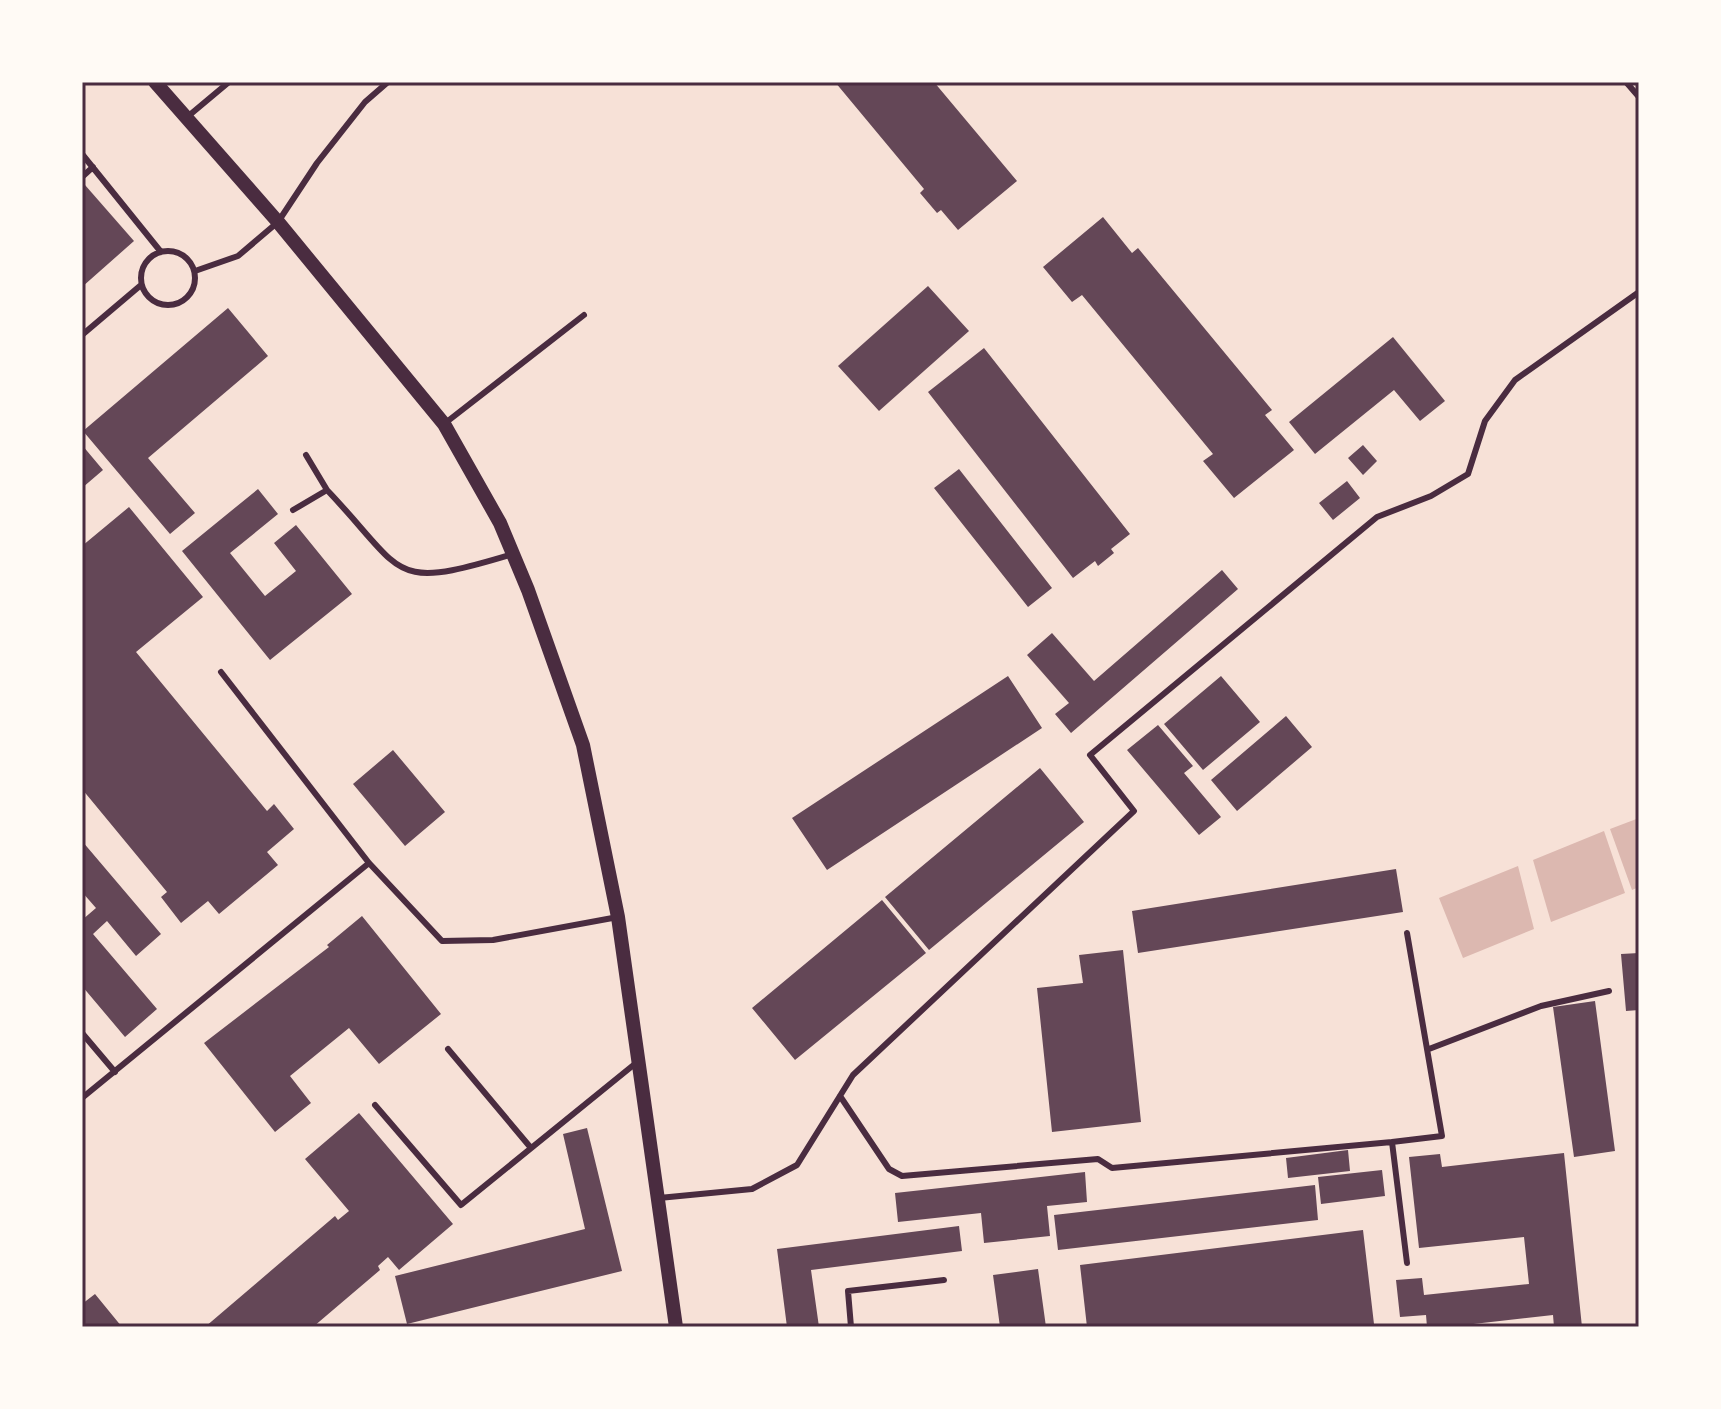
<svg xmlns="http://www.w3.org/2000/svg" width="1721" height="1409" font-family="'DM Sans',sans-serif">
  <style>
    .water { fill: #dcb8b0 }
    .building { fill: #644757 }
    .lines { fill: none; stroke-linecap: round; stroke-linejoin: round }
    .service { stroke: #4a2c40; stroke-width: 6 }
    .tertiary { stroke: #4a2c40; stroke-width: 14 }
    .neatline { fill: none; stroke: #4a2c40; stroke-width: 3 }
  </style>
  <rect width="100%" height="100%" fill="#f7e1d7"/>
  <path class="water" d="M1639 818V887L1632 890 1610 829Z
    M1604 831 1625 893 1551 922 1533 860Z
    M1518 866 1534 929 1463 958 1439 898Z"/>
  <path class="building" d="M835 82H934L1017 181 958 230 941 210 937 213 920 193 924 189Z
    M85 185 134 241 82 287V187Z
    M1103 217 1132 253 1138 248 1272 410 1265 415 1294 450 1234 498 1203 461 1213 454 1082 295 1072 302 1043 267Z
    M928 286 969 331 879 411 838 366Z
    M228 308 268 356 148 458 195 513 170 534 83 431Z
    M1393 337 1445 401 1420 421 1394 390 1315 454 1289 422Z
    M984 348 1130 534 1111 549 1114 553 1098 566 1095 561 1073 578 928 392Z
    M82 445 103 470 82 488Z
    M1363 445 1377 461 1363 475 1348 458Z
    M959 469 1052 588 1028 607 934 488Z
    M1347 481 1360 498 1333 520 1319 503Z
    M258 489 278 514 230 553 265 596 296 571 274 543 296 525 352 594 270 660 182 551Z
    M129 507 203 597 136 652 267 811 274 804 294 829 267 852 278 865 219 914 208 901 181 923 161 897 167 892 82 789V546Z
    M1222 570 1238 589 1071 733 1055 714 1069 703 1027 655 1052 633 1094 681Z
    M1008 676 1042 728 827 870 792 818Z
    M1221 676 1260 722 1203 770 1164 724Z
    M1286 716 1312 747 1237 811 1211 780Z
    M1158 725 1193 766 1184 773 1221 817 1199 835 1127 750Z
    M393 750 445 812 405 846 353 784Z
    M1040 768 1084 822 929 950 885 897Z
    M82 841 161 934 136 956 107 921 93 934 157 1009 125 1037 82 986V920L96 908 82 892Z
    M1396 869 1403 912 1138 953 1132 911Z
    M882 900 926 953 795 1060 752 1008Z
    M362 916 441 1014 379 1064 349 1028 290 1076 311 1103 275 1132 204 1043 329 947 327 945Z
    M1123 950 1141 1122 1052 1132 1037 988 1083 983 1079 955Z
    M1639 953V1010L1626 1011 1621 954Z
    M1595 1001 1615 1151 1574 1157 1553 1007Z
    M359 1113 453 1224 399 1270 388 1257 378 1266 380 1270 313 1327H205L335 1216 338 1220 349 1211 305 1159Z
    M587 1128 622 1271 407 1324 395 1276 585 1229 563 1134Z
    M1348 1150 1350 1171 1288 1178 1286 1158Z
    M1564 1153 1582 1327H1554L1553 1315 1447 1327H1427L1426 1315 1400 1317 1396 1280 1422 1278 1424 1295 1529 1284 1524 1237 1419 1248 1409 1157 1440 1154 1442 1167Z
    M1382 1170 1385 1196 1321 1204 1318 1177Z
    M1085 1172 1087 1202 1047 1206 1050 1236 984 1243 981 1213 898 1222 895 1193Z
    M1315 1185 1318 1220 1058 1250 1054 1215Z
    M959 1226 962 1251 811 1270 819 1327H787L777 1249Z
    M1363 1230 1374 1324 1087 1327 1080 1265Z
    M1038 1269 1046 1327H1000L993 1275Z
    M95 1294 122 1327H82V1304Z"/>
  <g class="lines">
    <path class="service" d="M1626 82 1639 97
      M186 118 229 82
      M82 154 161 252
      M82 177 93 167
      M141 278a27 27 0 1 1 54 0a27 27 0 1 1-54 0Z
      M195 271 238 256 278 222 317 163 365 102 388 82
      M82 335 141 285
      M444 424 584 315
      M306 455 327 490
      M293 510 327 490C407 574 388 592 513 554
      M221 672 369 863 442 941 493 940 618 917
      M82 1033 115 1072
      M448 1049 531 1148
      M1429 1049 1541 1006 1609 991
      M840 1096 889 1169 902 1176 1098 1159 1112 1168 1392 1142 1407 1263
      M82 1098 369 863
      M375 1105 461 1205 636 1063
      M1392 1142 1442 1136 1407 933
      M659 1198 752 1189 797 1165 853 1075 1134 811 1090 755 1377 517 1431 496 1468 474 1485 421 1515 380 1639 292
      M851 1327 848 1291 944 1280"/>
    <path class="tertiary" d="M155 82 278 222 444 424 500 523 528 590 583 745 618 917 676 1327"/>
  </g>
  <rect width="1721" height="1409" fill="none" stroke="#fffaf5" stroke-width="168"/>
  <rect x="84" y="84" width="1553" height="1241" class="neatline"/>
</svg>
